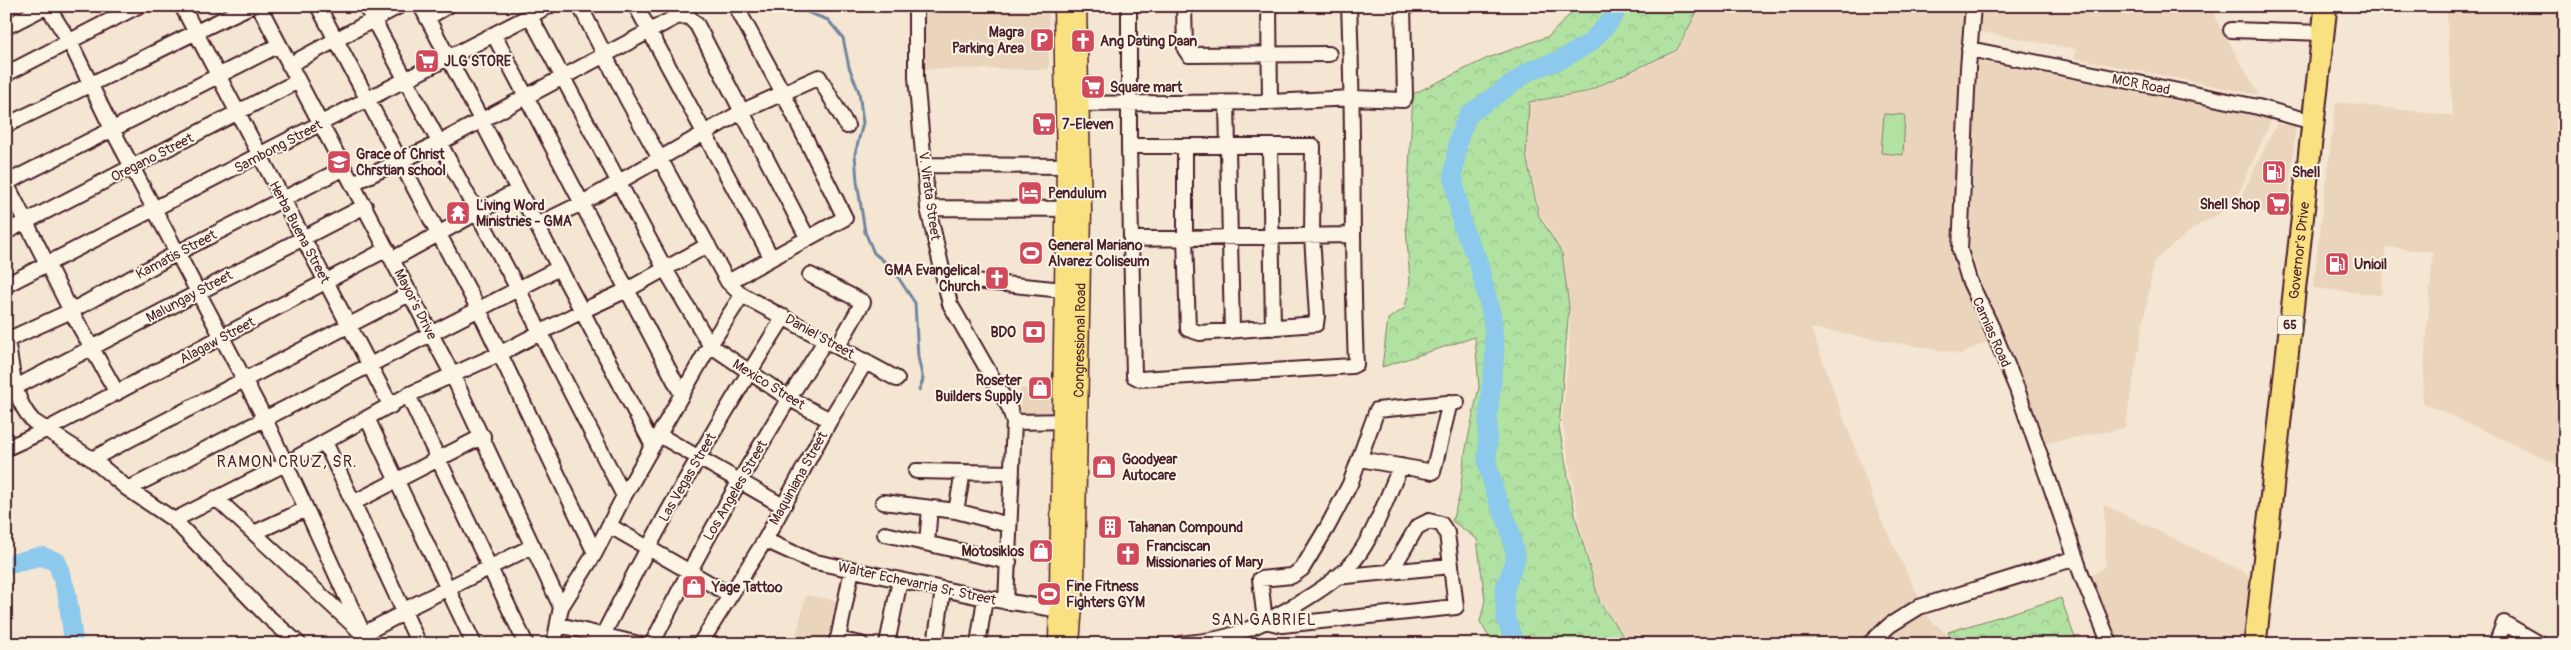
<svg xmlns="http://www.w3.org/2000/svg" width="2571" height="650" font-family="Pangolin,sans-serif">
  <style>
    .built { fill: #ebd4bc }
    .forest { fill: url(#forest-crowns); stroke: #7e8066 }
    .pitch { fill: #b1e2a2; stroke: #7e8066 }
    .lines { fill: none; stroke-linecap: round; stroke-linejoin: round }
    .stream { stroke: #72859f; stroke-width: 3 }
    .river { stroke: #8cc9ec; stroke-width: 19 }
    .minor-casing { stroke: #4a1f2b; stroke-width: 18 }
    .major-casing { stroke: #4a1f2b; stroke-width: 21 }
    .highway-casing { stroke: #4a1f2b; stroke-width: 25 }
    .minor { stroke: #fcf5e5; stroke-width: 14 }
    .major { stroke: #f9e181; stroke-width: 18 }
    .highway { stroke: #f9e181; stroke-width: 21 }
    .labels { text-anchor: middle; stroke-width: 4; stroke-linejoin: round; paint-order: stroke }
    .shield { fill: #fcf5e5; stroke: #7f5f63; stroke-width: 1 }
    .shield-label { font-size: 12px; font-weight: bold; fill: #4a1f2b }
    .poi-label { font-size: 14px; font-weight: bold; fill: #4a1f2b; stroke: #fcf5e5; text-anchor: start }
    .street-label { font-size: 14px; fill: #4a1f2b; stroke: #fcf5e5 }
    .quarter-label { font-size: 16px; letter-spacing: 1px; fill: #4a1f2b; stroke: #fcf5e5 }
  </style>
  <defs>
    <pattern id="forest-crowns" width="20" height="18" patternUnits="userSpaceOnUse" patternTransform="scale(1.25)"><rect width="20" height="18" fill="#b1e2a2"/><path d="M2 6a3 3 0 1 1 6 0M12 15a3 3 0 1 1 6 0" fill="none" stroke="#9ac18c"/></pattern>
  </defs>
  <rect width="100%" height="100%" fill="#f4e6d2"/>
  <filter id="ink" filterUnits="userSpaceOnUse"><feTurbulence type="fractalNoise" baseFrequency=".02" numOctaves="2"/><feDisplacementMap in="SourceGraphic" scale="10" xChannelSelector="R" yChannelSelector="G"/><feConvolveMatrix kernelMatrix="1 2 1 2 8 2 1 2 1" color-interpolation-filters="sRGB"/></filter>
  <g filter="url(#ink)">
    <path class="built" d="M919 6H1049V69H918Z
      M1701 6H1970L1951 243 1969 293 1991 340 1961 354 1811 328 1881 520 1930 620 1947 634 1951 644H1631L1601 602 1580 526 1562 421 1569 351 1570 307 1563 252 1540 214 1527 154 1529 103 1587 93 1678 51Z
      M1979 6H2214L2217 21 2259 95 2075 58 2076 49 1976 31Z
      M2446 6H2565V468L2422 402 2433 252 2386 247 2381 295 2313 288 2336 102 2453 116Z
      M1977 61 2272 118 2233 206 2195 227 2154 261 2125 428 2041 444 1970 251Z
      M2277 124 2296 126 2287 215 2235 208Z
      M1020 389H1053V414H1020Z
      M2104 505 2254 577 2245 644H2113L2088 578 2106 566Z
      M806 595 840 601 831 644H794Z"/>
    <path class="forest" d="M1578 6H1700L1677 50 1586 92 1529 102 1526 155 1539 216 1562 253 1569 307 1559 427 1576 519 1600 603 1629 644H1493L1480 622 1485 600 1477 539 1452 521 1460 494 1464 458 1479 387 1475 337 1382 367 1388 319 1405 308 1410 282 1406 226 1413 94 1488 58 1549 36Z
      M2061 598 2077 644H1952L1948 632Z"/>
    <path class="pitch" d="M1884 114 1905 115 1903 155 1881 153Z"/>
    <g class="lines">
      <path class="stream" d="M783 6 796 8 828 20 843 38 849 67 859 92 863 123 855 154 857 181 865 232 874 253 892 268 915 303 918 357 923 380 919 390"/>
      <path class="river" d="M6 565 41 556 57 562 67 594 74 644
        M1515 644 1506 619 1504 591 1516 558 1509 526 1497 499 1487 463 1488 418 1495 351 1492 317 1478 261 1462 225 1453 175 1459 137 1468 115 1531 70 1560 60 1590 43 1610 21 1619 6"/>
      <defs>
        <path id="minor" d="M47 6 70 42 113 131 265 419 368 644
          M182 6 391 406
          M259 6 452 374 561 607
          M318 6 479 310 595 553
          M366 6 518 289 624 496
          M421 6 582 311 627 290 708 245
          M580 6 627 99 728 282 742 295 897 379
          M636 6 771 257
          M916 6V77L928 208 944 278 950 304 1009 407 1014 422 1006 602
          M1129 6V146L1134 376 1140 379 1352 366 1356 364C1351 244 1354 125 1349 6
          M1184 6 1185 49 1189 55 1329 54
          M1269 6 1270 102
          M1973 6 1968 68 1960 250 1969 280 1991 326 2017 389 2082 576 2110 644
          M530 16 665 269 710 345 788 398 830 420
          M427 18 448 6
          M6 27 47 6
          M2231 30 2323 33
          M494 35 682 395
          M1969 49 2258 107 2313 122
          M289 65 399 6
          M6 74 138 6
          M1227 103 1232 331
          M1069 104 1270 102 1353 98 1403 100 1405 97 1403 6
          M6 125C89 87 168 44 251 6
          M1129 146H1313L1312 236 1317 316 1316 324 1200 333 1188 329 1185 238V147
          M1270 147 1273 328
          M924 165 1066 166
          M6 183 279 45
          M6 183 71 311 117 393
          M353 183 439 143 676 17 688 16 697 25 807 237
          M928 208 1076 209
          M537 225 582 203 743 111 819 77 847 126
          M6 232 298 81
          M1132 239 1352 235
          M393 259 518 190
          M810 275 863 302 838 346
          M944 278 1063 290
          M728 282 845 218 783 93 738 10
          M6 285 549 6
          M6 336C13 367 11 397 33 421L92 459 128 489 174 520 266 615 299 644
          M7 340 71 311 177 253 344 168
          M14 388 365 206
          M408 395 526 644
          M367 418 474 644
          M1014 422 1071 421
          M659 435 783 506
          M325 442 419 644
          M9 447 46 430 387 249
          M92 459 411 293
          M1360 459 1433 472 1450 402
          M916 471 1012 473
          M128 489 559 268
          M216 498 363 634 405 612
          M883 502 956 511 1009 525
          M353 503 483 436
          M956 511 963 472
          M174 520 285 464 408 395 501 353 582 311 653 446
          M610 526 730 595
          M254 533 306 509
          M885 534 1009 562
          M765 540 811 561 985 598 1067 611
          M927 543 930 508
          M1391 571 1417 527 1429 521 1441 524 1447 533 1456 607 1282 625 1265 621 1260 579 1292 576 1302 569 1328 526 1350 484 1377 410 1457 402
          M1336 577 1451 566
          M404 610 533 546
          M559 625 639 644
          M837 639 861 644
          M554 644 561 607 595 553 624 496 710 345 742 295
          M602 644 603 635C658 525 718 420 784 317
          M652 644C704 540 762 439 825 341
          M700 644 765 540 830 420 866 361
          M837 644 852 569
          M887 644 900 580
          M935 644 943 590
          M978 644 985 598
          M1180 644C1196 642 1213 641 1229 636 1263 626 1330 589 1353 562 1375 535 1386 498 1401 466
          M1869 644 1890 625 1919 607 2076 558
          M2496 644 2504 623 2540 644"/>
        <g id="major">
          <path d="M1058 644 1066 166 1063 6"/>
          <path id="s1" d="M1070 644 1075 580 1082 209 1077 6"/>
        </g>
        <g id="highway">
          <path id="s2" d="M2255 644 2326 6"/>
        </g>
      </defs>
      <use href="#minor" class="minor-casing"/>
      <use href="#major" class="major-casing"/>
      <use href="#highway" class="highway-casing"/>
      <use href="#minor" class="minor"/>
      <use href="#major" class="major"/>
      <use href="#highway" class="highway"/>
    </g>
  </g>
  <defs>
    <symbol id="parking-square" viewBox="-11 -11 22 22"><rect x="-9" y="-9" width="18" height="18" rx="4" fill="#d1495b" stroke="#fcf5e5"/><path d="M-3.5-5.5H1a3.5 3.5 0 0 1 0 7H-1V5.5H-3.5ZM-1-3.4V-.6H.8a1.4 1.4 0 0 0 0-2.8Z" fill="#fff"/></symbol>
    <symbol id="church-square" viewBox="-11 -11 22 22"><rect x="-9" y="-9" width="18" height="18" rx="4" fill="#d1495b" stroke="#fcf5e5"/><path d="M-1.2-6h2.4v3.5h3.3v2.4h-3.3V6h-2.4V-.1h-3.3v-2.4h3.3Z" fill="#fff"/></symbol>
    <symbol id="supermarket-square" viewBox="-11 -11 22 22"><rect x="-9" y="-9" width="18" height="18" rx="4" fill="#d1495b" stroke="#fcf5e5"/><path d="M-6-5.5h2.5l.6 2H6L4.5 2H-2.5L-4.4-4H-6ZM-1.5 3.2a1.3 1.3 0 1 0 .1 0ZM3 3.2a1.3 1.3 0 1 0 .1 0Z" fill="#fff"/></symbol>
    <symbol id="school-square" viewBox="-11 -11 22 22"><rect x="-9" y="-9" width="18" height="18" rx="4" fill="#d1495b" stroke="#fcf5e5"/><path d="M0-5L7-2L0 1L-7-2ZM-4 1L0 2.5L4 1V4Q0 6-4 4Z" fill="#fff"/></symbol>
    <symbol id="fuel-square" viewBox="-11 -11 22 22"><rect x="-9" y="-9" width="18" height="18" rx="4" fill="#d1495b" stroke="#fcf5e5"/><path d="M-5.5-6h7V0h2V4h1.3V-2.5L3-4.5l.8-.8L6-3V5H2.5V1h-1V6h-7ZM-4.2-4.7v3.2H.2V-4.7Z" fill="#fff"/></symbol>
    <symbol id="hotel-square" viewBox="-11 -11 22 22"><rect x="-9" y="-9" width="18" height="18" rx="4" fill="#d1495b" stroke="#fcf5e5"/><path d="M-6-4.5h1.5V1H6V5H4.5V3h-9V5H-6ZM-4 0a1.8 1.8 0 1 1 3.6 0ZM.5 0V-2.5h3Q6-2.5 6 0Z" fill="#fff"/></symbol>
    <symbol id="temple-square" viewBox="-11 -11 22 22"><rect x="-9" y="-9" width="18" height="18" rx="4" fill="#d1495b" stroke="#fcf5e5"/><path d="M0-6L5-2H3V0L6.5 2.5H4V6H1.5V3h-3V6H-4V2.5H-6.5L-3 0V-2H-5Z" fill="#fff"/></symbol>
    <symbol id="stadium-square" viewBox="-11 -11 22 22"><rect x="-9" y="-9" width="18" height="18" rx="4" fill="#d1495b" stroke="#fcf5e5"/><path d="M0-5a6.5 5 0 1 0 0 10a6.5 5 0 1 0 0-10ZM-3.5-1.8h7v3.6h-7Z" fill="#fff"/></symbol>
    <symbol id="bank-square" viewBox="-11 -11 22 22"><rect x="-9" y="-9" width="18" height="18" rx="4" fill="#d1495b" stroke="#fcf5e5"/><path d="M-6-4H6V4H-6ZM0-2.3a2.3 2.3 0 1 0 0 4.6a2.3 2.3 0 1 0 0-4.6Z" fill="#fff"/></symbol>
    <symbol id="shop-square" viewBox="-11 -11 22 22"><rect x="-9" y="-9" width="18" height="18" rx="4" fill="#d1495b" stroke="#fcf5e5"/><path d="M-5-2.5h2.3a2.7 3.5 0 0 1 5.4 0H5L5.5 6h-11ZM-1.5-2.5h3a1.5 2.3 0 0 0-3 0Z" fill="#fff"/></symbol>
    <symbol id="building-square" viewBox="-11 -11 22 22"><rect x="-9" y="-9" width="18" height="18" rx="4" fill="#d1495b" stroke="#fcf5e5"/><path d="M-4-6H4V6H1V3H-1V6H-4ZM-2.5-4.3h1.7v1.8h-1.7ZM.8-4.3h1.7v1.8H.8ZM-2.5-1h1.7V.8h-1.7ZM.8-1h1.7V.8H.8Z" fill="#fff"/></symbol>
  </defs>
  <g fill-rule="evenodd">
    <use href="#parking-square" x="1028" y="26" width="28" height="28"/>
    <use href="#church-square" x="1069" y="27" width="28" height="28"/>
    <use href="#supermarket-square" x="413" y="47" width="28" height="28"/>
    <use href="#supermarket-square" x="1079" y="73" width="28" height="28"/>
    <use href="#supermarket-square" x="1030" y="110" width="28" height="28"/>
    <use href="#school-square" x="325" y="148" width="28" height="28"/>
    <use href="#fuel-square" x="2260" y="158" width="28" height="28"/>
    <use href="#hotel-square" x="1016" y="179" width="28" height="28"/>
    <use href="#supermarket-square" x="2264" y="190" width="28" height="28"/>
    <use href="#temple-square" x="444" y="199" width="28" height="28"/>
    <use href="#stadium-square" x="1017" y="239" width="28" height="28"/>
    <use href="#fuel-square" x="2323" y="250" width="28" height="28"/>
    <use href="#church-square" x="983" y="264" width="28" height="28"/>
    <use href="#bank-square" x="1020" y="318" width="28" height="28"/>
    <use href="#shop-square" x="1026" y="374" width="28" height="28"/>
    <use href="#shop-square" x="1090" y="453" width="28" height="28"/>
    <use href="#building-square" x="1096" y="513" width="28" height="28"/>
    <use href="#shop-square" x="1027" y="537" width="28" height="28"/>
    <use href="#church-square" x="1114" y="540" width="28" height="28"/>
    <use href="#shop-square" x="680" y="573" width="28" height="28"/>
    <use href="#stadium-square" x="1035" y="580" width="28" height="28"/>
  </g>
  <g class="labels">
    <rect class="shield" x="2277.5" y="315.5" width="25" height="19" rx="4"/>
    <g class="shield-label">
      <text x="2290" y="329">65</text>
    </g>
    <g class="poi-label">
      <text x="1024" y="37" text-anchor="end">Magra<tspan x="1024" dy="16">Parking Area</tspan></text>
      <text x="1100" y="46">Ang Dating Daan</text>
      <text x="444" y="66">JLG STORE</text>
      <text x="1110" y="92">Square mart</text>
      <text x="1062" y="129">7-Eleven</text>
      <text x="356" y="159">Grace of Christ<tspan x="356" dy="16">Chrstian school</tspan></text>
      <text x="2292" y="177">Shell</text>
      <text x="1048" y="198">Pendulum</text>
      <text x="2260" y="209" text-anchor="end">Shell Shop</text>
      <text x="476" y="210">Living Word<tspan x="476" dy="16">Ministries - GMA</tspan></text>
      <text x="1048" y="250">General Mariano<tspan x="1048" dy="16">Alvarez Coliseum</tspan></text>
      <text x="2354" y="269">Unioil</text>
      <text x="980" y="275" text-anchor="end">GMA Evangelical<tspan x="980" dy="16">Church</tspan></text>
      <text x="1016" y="337" text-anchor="end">BDO</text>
      <text x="1022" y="385" text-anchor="end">Roseter<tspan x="1022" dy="16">Builders Supply</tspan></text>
      <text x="1122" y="464">Goodyear<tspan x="1122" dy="16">Autocare</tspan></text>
      <text x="1128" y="532">Tahanan Compound</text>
      <text x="1146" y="551">Franciscan<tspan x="1146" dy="16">Missionaries of Mary</tspan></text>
      <text x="1024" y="556" text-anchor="end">Motosiklos</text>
      <text x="1066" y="591">Fine Fitness<tspan x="1066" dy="16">Fighters GYM</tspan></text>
      <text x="712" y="592">Yage Tattoo</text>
    </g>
    <g class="street-label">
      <text transform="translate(2141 84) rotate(11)" y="5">MCR Road</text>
      <text transform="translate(278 146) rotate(-28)" y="5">Sambong Street</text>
      <text transform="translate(152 157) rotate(-27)" y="5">Oregano Street</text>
      <text transform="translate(930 196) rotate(82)" y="5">V. Virata Street</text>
      <text transform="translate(300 232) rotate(62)" y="5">Herba Buena Street</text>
      <text dy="5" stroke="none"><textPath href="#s2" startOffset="396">Governor's Drive</textPath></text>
      <text transform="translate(176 254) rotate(-28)" y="5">Kamatis Street</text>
      <text transform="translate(189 296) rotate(-28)" y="5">Malungay Street</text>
      <text transform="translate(416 304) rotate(63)" y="5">Mayor's Drive</text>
      <text transform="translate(1992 332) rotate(66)" y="5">Camias Road</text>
      <text transform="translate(820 336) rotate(29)" y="5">Daniel Street</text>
      <text transform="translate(217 340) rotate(-28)" y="5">Alagaw Street</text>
      <text dy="5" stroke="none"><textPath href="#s1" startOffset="304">Congressional Road</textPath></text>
      <text transform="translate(769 384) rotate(32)" y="5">Mexico Street</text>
      <text transform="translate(687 477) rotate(-60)" y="5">Las Vegas Street</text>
      <text transform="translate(798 478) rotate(-61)" y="5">Maquiniana Street</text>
      <text transform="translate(735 490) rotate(-60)" y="5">Los Angeles Street</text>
      <text transform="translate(917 583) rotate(12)" y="5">Walter Echevarria Sr. Street</text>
    </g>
    <g class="quarter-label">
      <text x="287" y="467">RAMON CRUZ, SR.</text>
      <text x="1264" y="625">SAN GABRIEL</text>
    </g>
  </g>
  <rect width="2571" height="650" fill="none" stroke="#fcf5e5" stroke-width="25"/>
  <rect x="12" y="12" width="2546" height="625" fill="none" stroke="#4a1f2b" stroke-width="2" filter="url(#ink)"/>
</svg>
